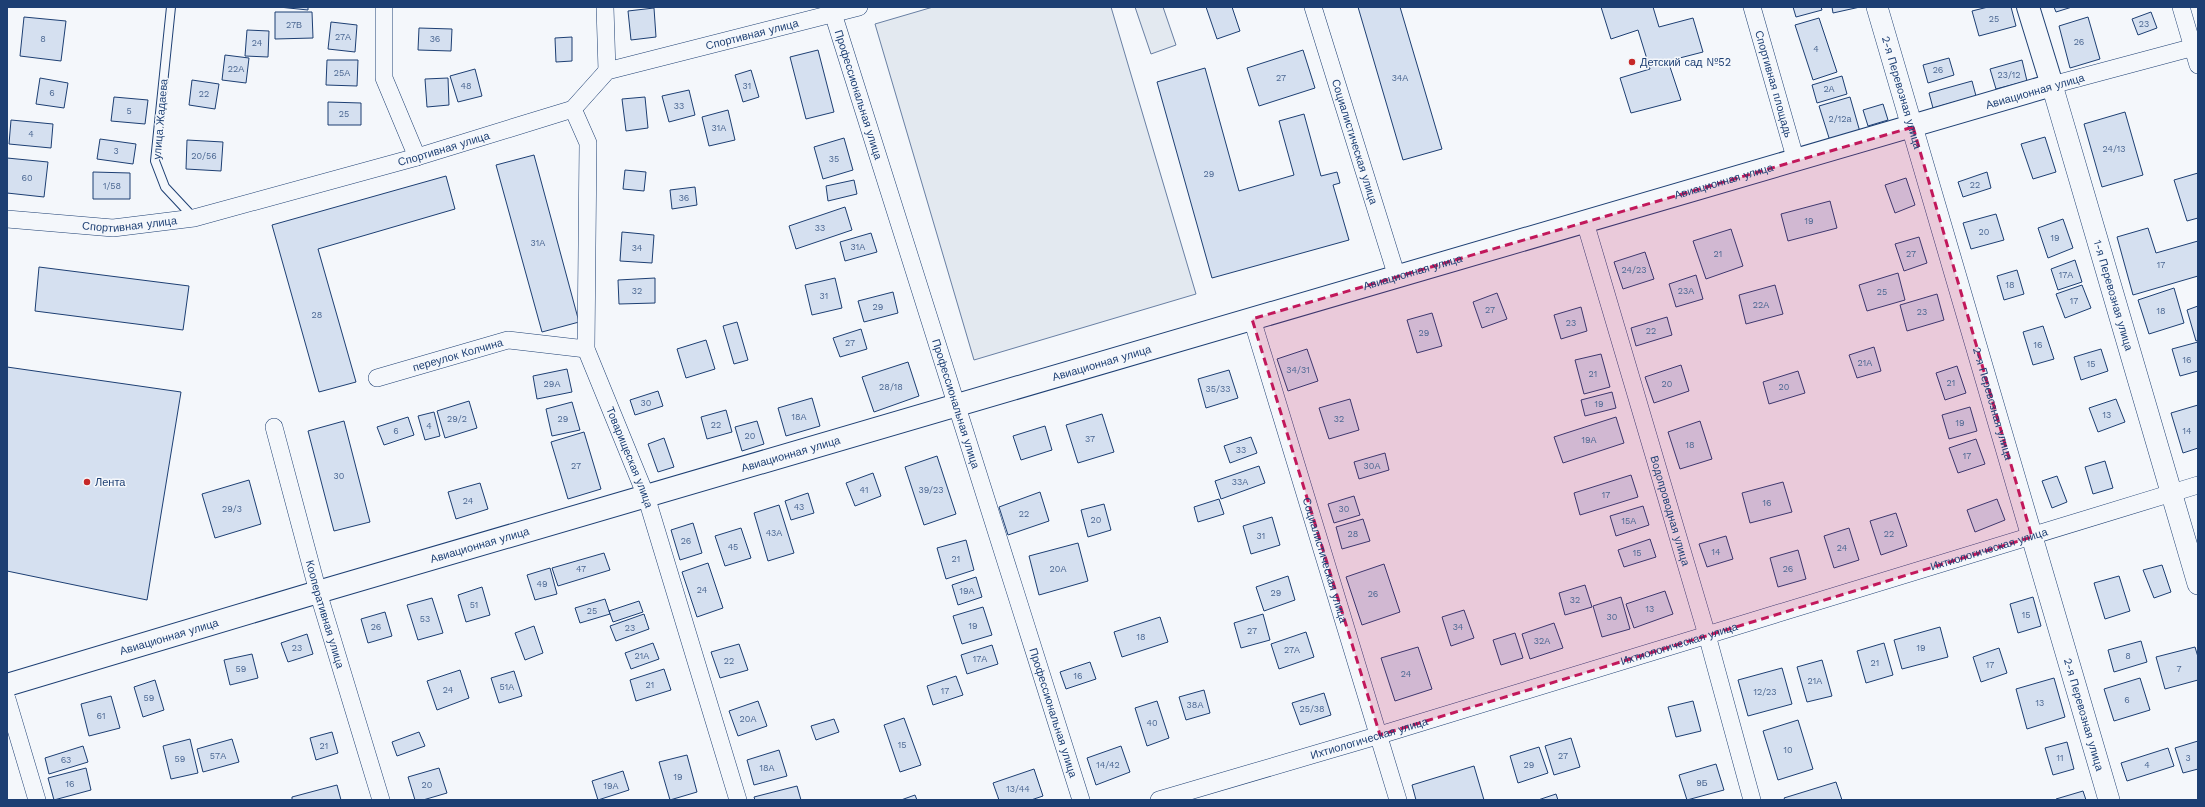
<svg xmlns="http://www.w3.org/2000/svg" width="2205" height="807" font-family="'Work Sans',sans-serif">
  <style>
    .green { fill: #e3e9f0; stroke: #687fa3 }
    .building { fill: #d5e0f0; stroke: #1d3f73 }
    .lines { fill: none; stroke-linecap: round; stroke-linejoin: round }
    .service-casing { stroke: #1d3f73; stroke-width: 10 }
    .minor-casing { stroke: #1d3f73; stroke-width: 18 }
    .tertiary-casing { stroke: #1d3f73; stroke-width: 22 }
    .secondary-casing { stroke: #1d3f73; stroke-width: 24 }
    .service { stroke: #f4f7fb; stroke-width: 8 }
    .minor { stroke: #f4f7fb; stroke-width: 17 }
    .tertiary { stroke: #f4f7fb; stroke-width: 21 }
    .secondary { stroke: #f4f7fb; stroke-width: 22 }
    .marked { fill: #c2185b; fill-opacity: 0.2; stroke: #c2185b; stroke-width: 3; stroke-dasharray: 8 5; stroke-linejoin: round }
    .poi-dot { fill: #c62828; stroke: #f4f7fb; stroke-width: 1.5 }
    .labels { text-anchor: middle; stroke-width: 3; stroke-linejoin: round; paint-order: stroke }
    .number-label { font-size: 9px; fill: #4b6792 }
    .street-label { font-size: 11px; fill: #1d3f73; stroke: #f4f7fb }
    .poi-label { font-size: 11px; fill: #1d3f73; stroke: #f4f7fb; text-anchor: start }
  </style>
  <rect width="100%" height="100%" fill="#f4f7fb"/>
  <path class="green" d="M933 7H1111L1196 294 974 360 875 24Z
    M1135 7H1163L1176 45 1151 54Z"/>
  <path class="building" d="M279 7H308V10Z
    M1206 7H1232L1240 31 1217 39Z
    M1358 7H1400L1442 149 1403 160Z
    M1601 7H1653L1659 27 1693 18 1703 52 1668 61 1681 100 1631 113 1620 78 1650 69 1638 30 1611 39Z
    M1793 7H1821L1822 10 1796 17Z
    M1832 7H1860L1833 13Z
    M1988 7H2011L2016 26 1979 36 1972 11Z
    M2054 7H2072L2056 12Z
    M654 8 656 37 631 40 628 11Z
    M275 12H312L313 38 275 39Z
    M2151 12 2157 28 2138 35 2132 19Z
    M24 17 66 21 61 61 20 56Z
    M2088 17 2100 59 2070 68 2059 26Z
    M1819 18 1837 72 1813 80 1795 25Z
    M331 22 357 25 355 52 328 49Z
    M419 28 452 29 451 51 418 50Z
    M247 30 269 31 268 57 245 56Z
    M572 37V61L556 62 555 38Z
    M818 50 834 112 806 119 790 57Z
    M1303 50 1315 88 1259 106 1247 68Z
    M225 55 249 58 246 83 222 80Z
    M1949 58 1954 75 1928 83 1923 65Z
    M327 60H358L357 86 326 85Z
    M2022 60 2027 81 1996 89 1990 69Z
    M1205 68 1239 191 1294 175 1279 121 1304 114 1321 176 1337 172 1340 183 1333 185 1349 240 1212 278 1157 82Z
    M475 69 482 96 458 102 450 76Z
    M751 70 759 97 743 102 735 75Z
    M1842 76 1847 94 1817 103 1812 85Z
    M40 78 68 83 64 108 36 104Z
    M448 78 449 105 427 107 425 79Z
    M192 80 219 84 215 109 189 105Z
    M1972 81 1976 96 1933 108 1929 93Z
    M689 90 695 115 669 122 662 96Z
    M114 97 148 100 145 124 111 121Z
    M645 97 648 128 626 131 622 99Z
    M1850 97 1860 132 1830 141 1819 106Z
    M328 102 361 103V125H328Z
    M1883 104 1888 120 1868 126 1863 110Z
    M728 110 735 140 709 146 702 117Z
    M2125 112 2143 175 2102 187 2084 124Z
    M11 120 53 124 51 148 9 144Z
    M2045 137 2056 172 2033 179 2021 144Z
    M844 138 853 170 823 179 814 147Z
    M100 139 136 144 133 164 97 159Z
    M187 140 223 142 221 171 186 169Z
    M534 155 579 322 542 332 496 165Z
    M7 158 48 162 44 197 7 193Z
    M625 170 646 172 644 191 623 189Z
    M93 172 130 173V199H93Z
    M1987 172 1991 188 1963 197 1958 182Z
    M2198 173V218L2187 221 2174 180Z
    M446 176 455 209 318 249 356 382 319 392 272 225Z
    M1906 178 1915 205 1895 213 1885 185Z
    M854 180 857 194 828 201 826 186Z
    M695 187 697 205 672 209 670 190Z
    M1830 201 1837 228 1788 241 1781 214Z
    M845 207 852 230 796 249 789 226Z
    M1996 214 2004 240 1971 249 1963 223Z
    M2063 219 2073 248 2048 258 2038 228Z
    M2148 228 2156 253 2198 241V276L2133 295 2117 237Z
    M1731 229 1743 266 1706 279 1693 241Z
    M622 232 654 235 652 263 620 261Z
    M871 233 877 252 845 261 840 242Z
    M1919 237 1927 263 1904 271 1895 244Z
    M1645 252 1654 279 1623 289 1614 262Z
    M2075 260 2082 282 2058 290 2051 269Z
    M39 267 189 286 183 330 35 311Z
    M2017 270 2024 294 2004 300 1997 276Z
    M1898 273 1905 300 1867 311 1859 285Z
    M1696 275 1703 299 1676 307 1669 284Z
    M655 278V303L619 304 618 280Z
    M835 278 842 308 812 315 805 285Z
    M1775 285 1783 314 1746 324 1739 295Z
    M2082 285 2091 308 2065 318 2056 294Z
    M2174 288 2184 323 2149 334 2138 300Z
    M893 292 898 313 864 322 858 301Z
    M1497 293 1507 319 1482 328 1473 302Z
    M1937 294 1944 320 1907 331 1900 305Z
    M2198 306V340L2196 341 2187 310Z
    M1581 307 1587 331 1561 339 1554 315Z
    M1432 313 1442 346 1417 353 1407 320Z
    M1667 317 1672 335 1636 346 1631 328Z
    M737 322 748 360 734 364 723 326Z
    M2043 326 2054 359 2033 365 2023 332Z
    M861 329 867 349 840 357 833 338Z
    M706 340 715 369 686 378 677 349Z
    M2198 342V371L2180 376 2172 349Z
    M1874 347 1881 371 1857 378 1849 355Z
    M1307 349 1318 381 1288 391 1277 359Z
    M2101 349 2108 371 2081 380 2074 357Z
    M1601 354 1610 387 1584 394 1575 360Z
    M908 362 919 396 874 412 862 377Z
    M1681 365 1689 391 1654 403 1645 377Z
    M1957 366 1966 393 1945 400 1936 373Z
    M7 367 181 392 147 600 7 571Z
    M567 369 572 392 537 399 533 376Z
    M1229 370 1238 398 1206 408 1198 379Z
    M1798 371 1805 393 1769 404 1763 382Z
    M658 391 663 406 635 415 630 400Z
    M1612 392 1616 408 1585 416 1581 400Z
    M812 398 820 426 786 436 778 408Z
    M1350 399 1359 430 1329 439 1319 408Z
    M2116 399 2125 422 2098 432 2089 408Z
    M469 401 477 428 445 438 437 411Z
    M572 402 580 430 552 436 546 409Z
    M2198 405V448L2183 453 2171 413Z
    M1970 407 1977 431 1949 439 1942 415Z
    M726 410 732 432 707 439 701 417Z
    M434 412 440 436 425 440 418 416Z
    M1102 414 1114 452 1078 463 1066 425Z
    M408 417 414 435 384 445 377 427Z
    M1616 417 1624 443 1563 463 1554 437Z
    M344 421 370 522 334 531 308 431Z
    M757 421 764 444 742 451 735 427Z
    M1700 421 1712 459 1680 469 1668 432Z
    M1045 426 1052 450 1021 460 1013 436Z
    M584 432 601 489 568 499 551 442Z
    M1251 437 1257 453 1230 463 1224 446Z
    M664 438 674 467 658 472 648 444Z
    M1976 439 1985 464 1958 473 1949 448Z
    M1385 453 1389 470 1359 479 1354 462Z
    M937 456 956 514 924 525 905 467Z
    M2105 461 2113 488 2093 494 2085 467Z
    M1259 466 1265 483 1221 499 1215 481Z
    M873 473 881 496 855 506 846 483Z
    M1631 475 1638 497 1580 515 1574 493Z
    M2057 476 2067 502 2052 508 2042 481Z
    M249 480 261 524 215 538 202 494Z
    M1783 482 1792 512 1750 523 1742 493Z
    M480 483 488 509 456 519 448 492Z
    M1040 492 1049 521 1008 535 999 507Z
    M808 493 814 513 791 520 785 501Z
    M1354 496 1360 515 1334 523 1328 504Z
    M1219 499 1224 514 1198 522 1194 507Z
    M1997 499 2005 520 1975 532 1967 510Z
    M1104 504 1111 530 1088 537 1081 510Z
    M779 505 794 553 768 561 754 513Z
    M1643 506 1649 525 1616 536 1610 516Z
    M1896 513 1907 546 1881 555 1870 521Z
    M1272 517 1280 545 1251 554 1243 526Z
    M1363 519 1370 541 1342 549 1336 527Z
    M693 523 702 553 680 560 671 530Z
    M741 528 751 558 725 566 715 536Z
    M1849 528 1859 560 1834 568 1824 536Z
    M1726 536 1733 559 1707 567 1699 544Z
    M1650 539 1656 557 1624 567 1618 550Z
    M966 540 974 570 946 579 937 548Z
    M1078 543 1088 581 1039 595 1029 556Z
    M1798 550 1806 579 1778 587 1770 558Z
    M604 553 610 570 558 586 552 568Z
    M708 563 723 608 697 617 682 572Z
    M1384 564 1400 612 1362 625 1346 577Z
    M2162 565 2171 592 2154 598 2143 570Z
    M550 568 557 594 535 600 527 575Z
    M1288 576 1295 600 1264 611 1256 587Z
    M2119 576 2130 611 2105 619 2094 583Z
    M976 577 982 597 958 605 952 585Z
    M1585 585 1592 607 1565 615 1559 593Z
    M482 587 490 615 466 622 458 595Z
    M1665 591 1673 614 1634 628 1626 604Z
    M1621 597 1630 629 1602 637 1593 606Z
    M2033 597 2041 626 2018 633 2010 604Z
    M432 598 443 633 418 640 407 605Z
    M605 599 610 614 580 623 575 608Z
    M639 601 643 612 613 622 609 611Z
    M983 607 992 635 962 644 953 616Z
    M1464 610 1474 638 1451 646 1442 617Z
    M385 612 392 636 368 643 361 619Z
    M644 614 649 629 616 641 610 626Z
    M1263 614 1270 640 1241 648 1234 623Z
    M1160 617 1168 642 1122 657 1114 632Z
    M1554 623 1563 648 1530 659 1522 634Z
    M534 626 543 653 525 660 515 633Z
    M1940 627 1948 657 1902 669 1894 640Z
    M1306 632 1314 657 1279 669 1271 644Z
    M1515 633 1523 658 1501 665 1493 640Z
    M307 634 313 654 288 662 281 643Z
    M2141 641 2147 662 2114 672 2108 650Z
    M653 643 659 659 631 669 625 653Z
    M1884 643 1893 675 1866 683 1857 651Z
    M739 644 748 670 720 678 711 652Z
    M992 645 998 664 967 674 961 655Z
    M1418 647 1432 689 1395 701 1381 658Z
    M2195 647 2198 657V680L2165 689 2156 657Z
    M1999 648 2007 673 1981 682 1973 657Z
    M252 654 258 678 230 685 224 660Z
    M1822 660 1832 696 1807 702 1797 667Z
    M1090 662 1096 679 1066 689 1060 672Z
    M1782 668 1792 704 1748 716 1738 680Z
    M664 669 671 690 636 701 630 680Z
    M460 670 469 698 437 710 427 681Z
    M514 671 522 696 499 703 491 678Z
    M956 676 963 695 933 705 927 686Z
    M2054 678 2065 717 2027 729 2016 689Z
    M2140 678 2150 710 2114 721 2104 689Z
    M155 680 164 710 143 717 134 687Z
    M1204 690 1210 713 1186 720 1179 697Z
    M1324 693 1331 715 1300 725 1292 703Z
    M111 696 120 728 89 736 81 704Z
    M758 701 767 726 738 736 729 711Z
    M1157 701 1169 738 1147 746 1135 708Z
    M1693 701 1701 731 1676 737 1668 707Z
    M904 718 921 765 900 772 884 725Z
    M834 719 839 732 816 740 811 726Z
    M1798 720 1813 769 1778 780 1763 731Z
    M332 732 338 753 316 760 310 738Z
    M419 732 425 746 397 756 392 742Z
    M1571 738 1580 767 1554 775 1545 746Z
    M190 739 198 773 171 779 163 746Z
    M232 739 239 762 203 772 197 749Z
    M2198 741V769L2183 773 2175 748Z
    M2067 742 2074 769 2053 775 2045 748Z
    M83 746 88 762 49 774 45 758Z
    M1121 746 1130 772 1096 785 1087 758Z
    M1539 747 1548 773 1518 783 1510 756Z
    M2168 748 2174 766 2127 781 2121 763Z
    M779 750 787 776 754 785 747 760Z
    M687 755 697 792 670 800 659 762Z
    M1716 764 1724 790 1687 800 1679 775Z
    M1474 766 1484 800H1416L1412 785Z
    M86 768 91 790 54 800 48 778Z
    M439 768 447 793 423 800H415L408 777Z
    M1034 769 1043 796 1031 800H999L993 783Z
    M623 771 629 790 598 800 592 781Z
    M1836 782 1842 800H1785L1784 798Z
    M337 785 341 800H292V797Z
    M797 786 801 800H755L754 797Z
    M2083 791 2086 800H2057L2056 799Z
    M1556 794 1558 800H1538Z
    M915 795 917 800H901Z"/>
  <g class="lines">
    <defs>
      <path id="service" d="M171 7 155 161 165 187 193 217"/>
      <g id="minor">
        <path d="M384 7V78L417 157"/>
        <path d="M605 7 607 71"/>
        <path id="s1" d="M831 7 1081 800"/>
        <path id="s2" d="M1313 7 1397 277"/>
        <path id="s3" d="M1752 7 1796 161"/>
        <path d="M2181 7 2198 65"/>
        <path d="M2052 85 2198 46"/>
        <path id="s4" d="M573 109 588 143 586 349 646 496 738 800"/>
        <path id="s5" d="M7 219 113 228 194 218 417 157 573 109 607 71 859 7"/>
        <path id="s6" d="M1585 222 1707 635 1752 800"/>
        <path id="s7" d="M1252 319 1398 800"/>
        <path id="s8" d="M377 378 508 340 586 349"/>
        <path id="s9" d="M274 427 318 592 381 800"/>
        <path d="M7 699 37 800"/>
        <path id="s10" d="M1159 800 1380 735 2198 485"/>
      </g>
      <g id="tertiary">
        <path id="s11" d="M1877 7 2109 800"/>
        <path id="s12" d="M2052 85 2198 584"/>
      </g>
      <g id="secondary">
        <path id="s13" d="M7 685 318 592 2052 85 2028 7"/>
      </g>
    </defs>
    <use href="#service" class="service-casing"/>
    <use href="#minor" class="minor-casing"/>
    <use href="#tertiary" class="tertiary-casing"/>
    <use href="#secondary" class="secondary-casing"/>
    <use href="#service" class="service"/>
    <use href="#minor" class="minor"/>
    <use href="#tertiary" class="tertiary"/>
    <use href="#secondary" class="secondary"/>
  </g>
  <path class="marked" d="M1913 127 2032 537 1380 735 1252 319Z"/>
  <g class="poi-dot">
    <circle cx="1632" cy="62" r="4"/>
    <circle cx="87" cy="482" r="4"/>
  </g>
  <g class="labels">
    <g class="number-label">
      <text x="1994" y="22">25</text>
      <text x="2144" y="27">23</text>
      <text x="294" y="28">27В</text>
      <text x="343" y="40">27А</text>
      <text x="43" y="42">8</text>
      <text x="435" y="42">36</text>
      <text x="2079" y="45">26</text>
      <text x="257" y="46">24</text>
      <text x="1816" y="52">4</text>
      <text x="236" y="72">22А</text>
      <text x="1938" y="73">26</text>
      <text x="342" y="76">25А</text>
      <text x="2009" y="78">23/12</text>
      <text x="1281" y="81">27</text>
      <text x="1400" y="81">34А</text>
      <text x="466" y="89">48</text>
      <text x="747" y="89">31</text>
      <text x="1829" y="92">2А</text>
      <text x="52" y="96">6</text>
      <text x="204" y="97">22</text>
      <text x="679" y="109">33</text>
      <text x="129" y="114">5</text>
      <text x="344" y="117">25</text>
      <text x="1840" y="122">2/12а</text>
      <text x="719" y="131">31А</text>
      <text x="31" y="137">4</text>
      <text x="2114" y="152">24/13</text>
      <text x="116" y="154">3</text>
      <text x="204" y="159">20/56</text>
      <text x="834" y="162">35</text>
      <text x="1209" y="177">29</text>
      <text x="27" y="181">60</text>
      <text x="1975" y="188">22</text>
      <text x="112" y="189">1/58</text>
      <text x="684" y="201">36</text>
      <text x="1809" y="224">19</text>
      <text x="820" y="231">33</text>
      <text x="1984" y="235">20</text>
      <text x="2055" y="241">19</text>
      <text x="538" y="246">31А</text>
      <text x="858" y="250">31А</text>
      <text x="637" y="251">34</text>
      <text x="1718" y="257">21</text>
      <text x="1911" y="257">27</text>
      <text x="2161" y="268">17</text>
      <text x="1634" y="273">24/23</text>
      <text x="2066" y="278">17А</text>
      <text x="2010" y="288">18</text>
      <text x="637" y="294">32</text>
      <text x="1686" y="294">23А</text>
      <text x="1882" y="295">25</text>
      <text x="824" y="299">31</text>
      <text x="2074" y="304">17</text>
      <text x="1761" y="308">22А</text>
      <text x="878" y="310">29</text>
      <text x="1490" y="313">27</text>
      <text x="2161" y="314">18</text>
      <text x="1922" y="315">23</text>
      <text x="317" y="318">28</text>
      <text x="1571" y="326">23</text>
      <text x="1651" y="334">22</text>
      <text x="1424" y="336">29</text>
      <text x="850" y="346">27</text>
      <text x="2038" y="348">16</text>
      <text x="2187" y="363">16</text>
      <text x="1865" y="366">21А</text>
      <text x="2091" y="367">15</text>
      <text x="1298" y="373">34/31</text>
      <text x="1593" y="377">21</text>
      <text x="1951" y="386">21</text>
      <text x="552" y="387">29А</text>
      <text x="1667" y="387">20</text>
      <text x="891" y="390">28/18</text>
      <text x="1784" y="390">20</text>
      <text x="1218" y="392">35/33</text>
      <text x="646" y="406">30</text>
      <text x="1599" y="407">19</text>
      <text x="2107" y="418">13</text>
      <text x="799" y="420">18А</text>
      <text x="457" y="422">29/2</text>
      <text x="563" y="422">29</text>
      <text x="1339" y="422">32</text>
      <text x="1960" y="426">19</text>
      <text x="716" y="428">22</text>
      <text x="429" y="429">4</text>
      <text x="396" y="434">6</text>
      <text x="2187" y="434">14</text>
      <text x="750" y="439">20</text>
      <text x="1090" y="442">37</text>
      <text x="1589" y="443">19А</text>
      <text x="1690" y="448">18</text>
      <text x="1241" y="453">33</text>
      <text x="1967" y="459">17</text>
      <text x="576" y="469">27</text>
      <text x="1372" y="469">30А</text>
      <text x="339" y="479">30</text>
      <text x="1240" y="485">33А</text>
      <text x="864" y="493">41</text>
      <text x="931" y="493">39/23</text>
      <text x="1606" y="498">17</text>
      <text x="468" y="504">24</text>
      <text x="1767" y="506">16</text>
      <text x="799" y="510">43</text>
      <text x="232" y="512">29/3</text>
      <text x="1344" y="512">30</text>
      <text x="1024" y="517">22</text>
      <text x="1096" y="523">20</text>
      <text x="1629" y="524">15А</text>
      <text x="774" y="536">43А</text>
      <text x="1353" y="537">28</text>
      <text x="1889" y="537">22</text>
      <text x="1261" y="539">31</text>
      <text x="686" y="544">26</text>
      <text x="733" y="550">45</text>
      <text x="1842" y="551">24</text>
      <text x="1716" y="555">14</text>
      <text x="1637" y="556">15</text>
      <text x="956" y="562">21</text>
      <text x="581" y="572">47</text>
      <text x="1058" y="572">20А</text>
      <text x="1788" y="572">26</text>
      <text x="542" y="587">49</text>
      <text x="702" y="593">24</text>
      <text x="967" y="594">19А</text>
      <text x="1276" y="596">29</text>
      <text x="1373" y="597">26</text>
      <text x="1575" y="603">32</text>
      <text x="474" y="608">51</text>
      <text x="1650" y="612">13</text>
      <text x="592" y="614">25</text>
      <text x="2026" y="618">15</text>
      <text x="1612" y="620">30</text>
      <text x="425" y="622">53</text>
      <text x="973" y="629">19</text>
      <text x="376" y="630">26</text>
      <text x="1458" y="630">34</text>
      <text x="630" y="631">23</text>
      <text x="1252" y="634">27</text>
      <text x="1141" y="640">18</text>
      <text x="1542" y="644">32А</text>
      <text x="297" y="651">23</text>
      <text x="1921" y="651">19</text>
      <text x="1292" y="653">27А</text>
      <text x="642" y="659">21А</text>
      <text x="2128" y="659">8</text>
      <text x="980" y="662">17А</text>
      <text x="729" y="664">22</text>
      <text x="1875" y="666">21</text>
      <text x="1990" y="668">17</text>
      <text x="241" y="672">59</text>
      <text x="2179" y="672">7</text>
      <text x="1406" y="677">24</text>
      <text x="1078" y="679">16</text>
      <text x="1815" y="684">21А</text>
      <text x="650" y="688">21</text>
      <text x="507" y="690">51А</text>
      <text x="448" y="693">24</text>
      <text x="945" y="694">17</text>
      <text x="1765" y="695">12/23</text>
      <text x="149" y="701">59</text>
      <text x="2127" y="703">6</text>
      <text x="2040" y="706">13</text>
      <text x="1195" y="708">38А</text>
      <text x="1312" y="712">25/38</text>
      <text x="101" y="719">61</text>
      <text x="748" y="722">20А</text>
      <text x="1152" y="726">40</text>
      <text x="902" y="748">15</text>
      <text x="324" y="749">21</text>
      <text x="1788" y="753">10</text>
      <text x="218" y="759">57А</text>
      <text x="1563" y="759">27</text>
      <text x="2060" y="761">11</text>
      <text x="2188" y="761">3</text>
      <text x="180" y="762">59</text>
      <text x="66" y="763">63</text>
      <text x="1108" y="768">14/42</text>
      <text x="1529" y="768">29</text>
      <text x="2147" y="768">4</text>
      <text x="767" y="771">18А</text>
      <text x="678" y="780">19</text>
      <text x="1702" y="786">9Б</text>
      <text x="70" y="787">16</text>
      <text x="427" y="788">20</text>
      <text x="611" y="789">19А</text>
      <text x="1018" y="792">13/44</text>
    </g>
    <g class="street-label">
      <text dy="4" stroke="none"><textPath href="#s5" startOffset="783">Спортивная улица</textPath></text>
      <text dy="4" stroke="none"><textPath href="#s3" startOffset="80">Спортивная площадь</textPath></text>
      <text transform="translate(2035 91) rotate(-16)" y="4">Авиационная улица</text>
      <text dy="4" stroke="none"><textPath href="#s11" startOffset="89">2-я Перевозная улица</textPath></text>
      <text dy="4" stroke="none"><textPath href="#s1" startOffset="92">Профессиональная улица</textPath></text>
      <text transform="translate(160 119) rotate(-85)" y="4">улица Жадаева</text>
      <text dy="4" stroke="none"><textPath href="#s2" startOffset="141">Социалистическая улица</textPath></text>
      <text dy="4" stroke="none"><textPath href="#s5" startOffset="447">Спортивная улица</textPath></text>
      <text dy="4" stroke="none"><textPath href="#s13" startOffset="1789">Авиационная улица</textPath></text>
      <text dy="4" stroke="none"><textPath href="#s5" startOffset="123">Спортивная улица</textPath></text>
      <text dy="4" stroke="none"><textPath href="#s13" startOffset="1465">Авиационная улица</textPath></text>
      <text dy="4" stroke="none"><textPath href="#s12" startOffset="219">1-я Перевозная улица</textPath></text>
      <text dy="4" stroke="none"><textPath href="#s8" startOffset="84">переулок Колчина</textPath></text>
      <text dy="4" stroke="none"><textPath href="#s13" startOffset="1141">Авиационная улица</textPath></text>
      <text dy="4" stroke="none"><textPath href="#s1" startOffset="416">Профессиональная улица</textPath></text>
      <text dy="4" stroke="none"><textPath href="#s11" startOffset="413">2-я Перевозная улица</textPath></text>
      <text dy="4" stroke="none"><textPath href="#s13" startOffset="817">Авиационная улица</textPath></text>
      <text dy="4" stroke="none"><textPath href="#s4" startOffset="360">Товарищеская улица</textPath></text>
      <text dy="4" stroke="none"><textPath href="#s6" startOffset="301">Водопроводная улица</textPath></text>
      <text dy="4" stroke="none"><textPath href="#s13" startOffset="493">Авиационная улица</textPath></text>
      <text dy="4" stroke="none"><textPath href="#s10" startOffset="867">Ихтиологическая улица</textPath></text>
      <text dy="4" stroke="none"><textPath href="#s7" startOffset="252">Социалистическая улица</textPath></text>
      <text dy="4" stroke="none"><textPath href="#s9" startOffset="194">Кооперативная улица</textPath></text>
      <text dy="4" stroke="none"><textPath href="#s13" startOffset="169">Авиационная улица</textPath></text>
      <text dy="4" stroke="none"><textPath href="#s10" startOffset="543">Ихтиологическая улица</textPath></text>
      <text dy="4" stroke="none"><textPath href="#s1" startOffset="740">Профессиональная улица</textPath></text>
      <text dy="4" stroke="none"><textPath href="#s11" startOffset="737">2-я Перевозная улица</textPath></text>
      <text dy="4" stroke="none"><textPath href="#s10" startOffset="219">Ихтиологическая улица</textPath></text>
    </g>
    <g class="poi-label">
      <text x="1640" y="66">Детский сад №52</text>
      <text x="95" y="486">Лента</text>
    </g>
  </g>
  <rect width="2205" height="807" fill="none" stroke="#1d3f73" stroke-width="16"/>
</svg>
